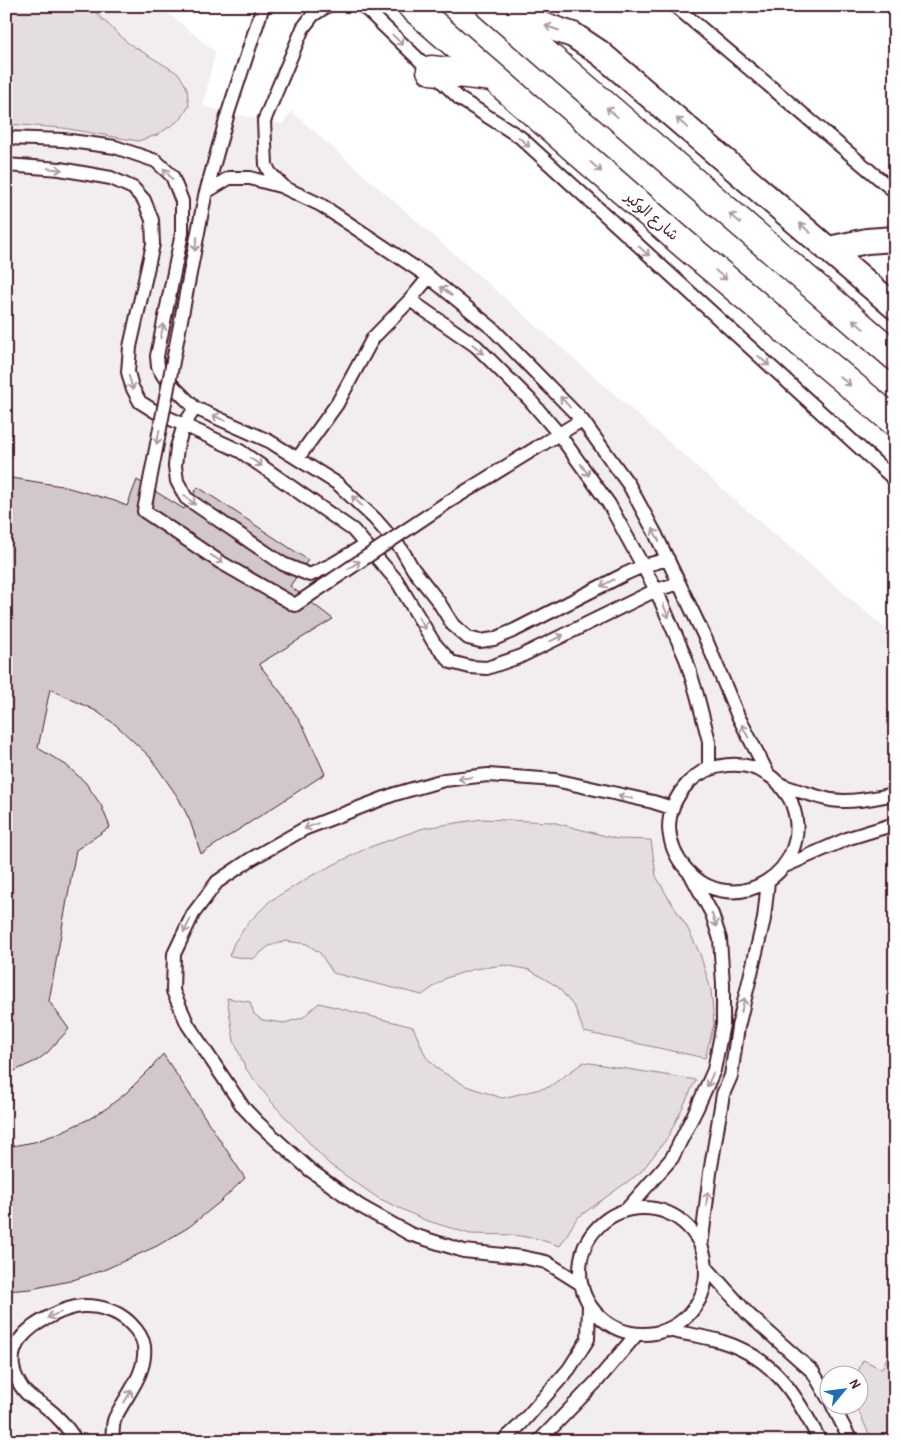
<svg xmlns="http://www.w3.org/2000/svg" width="901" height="1447" font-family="'Patrick Hand','Playpen Sans Arabic',sans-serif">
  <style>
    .built { fill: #f2eeef; fill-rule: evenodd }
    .green { fill: #e5dee0; stroke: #987e86 }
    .building { fill: #d2c7cb; stroke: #4a1f2b }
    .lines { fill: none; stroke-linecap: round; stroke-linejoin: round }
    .service-casing { stroke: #4a1f2b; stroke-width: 16 }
    .minor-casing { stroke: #4a1f2b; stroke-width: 28 }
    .secondary-casing { stroke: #4a1f2b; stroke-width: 31 }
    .service { stroke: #fff; stroke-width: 12 }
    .minor { stroke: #fff; stroke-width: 24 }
    .secondary { stroke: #fff; stroke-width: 28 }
    .service-bridge-casing { stroke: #4a1f2b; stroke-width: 16; stroke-linecap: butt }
    .service-bridge { stroke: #fff; stroke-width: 12 }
    .oneway { stroke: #ae9aa0 }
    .labels { text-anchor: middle; stroke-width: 4; stroke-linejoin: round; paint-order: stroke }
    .street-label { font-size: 15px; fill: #4a1f2b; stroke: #fff }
  </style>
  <rect width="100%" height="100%" fill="#fff"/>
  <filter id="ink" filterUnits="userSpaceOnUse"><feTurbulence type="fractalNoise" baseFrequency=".02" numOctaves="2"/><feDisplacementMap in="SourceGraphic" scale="10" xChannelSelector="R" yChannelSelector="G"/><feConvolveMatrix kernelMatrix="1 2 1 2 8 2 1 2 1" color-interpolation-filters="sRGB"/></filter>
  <g filter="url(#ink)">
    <path class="built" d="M6 6H160L215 52 203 106 228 113 283 124 291 111 743 507 895 637V1441H6ZM828 1374H858V1404H828Z"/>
    <path class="green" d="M6 6H92L98 15 128 43 179 74 187 88 189 106 181 119 157 135 138 141 63 128 6 124Z
      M482 819 552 822 617 839 651 840 656 876 669 899 687 927 700 954 711 990 714 1024 705 1058 584 1032 575 1008 558 987 530 970 505 965 474 969 446 978 422 995 333 973 320 953 307 944 286 941 269 946 253 959 229 956 234 943 248 923 270 901 311 876 367 848 424 828Z
      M227 998 250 1002 254 1014 262 1020 284 1023 302 1018 319 1003 413 1027 426 1057 439 1070 466 1086 502 1098 549 1087 584 1062 696 1080 668 1137 641 1172 577 1218 560 1246 538 1239 514 1235 470 1234 425 1220 378 1198 329 1164 274 1105 246 1069 234 1041Z
      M895 1340V1441H872L856 1405 858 1404V1374H857L863 1360 882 1369Z"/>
    <path class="building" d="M6 477 62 486 115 501 127 506 137 480 184 509 198 487 308 560 290 586 333 619 259 664 285 698 305 730 325 774 201 854 190 821 179 799 150 757 116 725 96 711 50 689 38 748 66 765 85 782 101 805 110 827 76 850 49 1001 69 1029 48 1052 38 1060 6 1075Z
      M163 1054 245 1178 221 1201 189 1227 157 1246 106 1269 70 1281 31 1289 6 1291V1147L34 1142 54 1135 89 1119 107 1108 126 1093 152 1067Z"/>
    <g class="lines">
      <defs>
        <path id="service" d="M327 6 313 15 303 28 264 121 266 165 270 173 285 188 321 205 429 277 492 328 582 420 629 485 655 533 707 642 737 714 768 774
          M363 6 460 99 520 137 895 480
          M675 6 895 192
          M6 138 63 140 115 147 156 161 172 176 182 201V233L157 356 158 367 164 377 195 408 269 441 338 484 375 519 402 550 413 569 438 601 453 625 468 638 480 641 494 639 515 630 625 574 643 566 668 559
          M6 165 60 169 111 178 133 188 144 200 152 220 153 244 130 347 128 372 132 387 140 402 156 412 240 451 353 530 397 581 434 643 451 662 470 667 487 668 519 657 656 590 679 583
          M206 192 229 178H250L280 186
          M205 196 228 113 263 6
          M410 300 476 346 529 399 558 433 609 504 656 590 686 659 697 695 709 741V767L696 776
          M195 408 184 425 177 447 175 466 177 481 186 498 283 564 310 575 333 564 365 545
          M536 448 582 420
          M298 458 337 404 373 338 410 300 429 277
          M780 785C784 791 790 797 792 804 817 871 732 923 686 869 676 858 670 843 669 828 669 811 677 795 688 783 709 763 743 758 768 775 773 777 776 782 780 784 787 788 822 798 831 800 852 803 874 798 895 794
          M785 866 849 838 895 824
          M580 1271a63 63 0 1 1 126 0a63 63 0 1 1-126 0Z
          M627 1209 672 1158 697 1108 714 1070 723 1024V984L720 939 712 914 692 877
          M701 1247 710 1173 723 1094 731 1076 738 1027 764 919 768 881
          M706 1267 748 1314 813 1372 828 1398
          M581 1284 546 1262 522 1257 464 1251 410 1234 360 1206 310 1170 258 1123 243 1107 188 1025 173 991 174 954 193 914 217 882 251 859 304 829 395 794 444 780 488 775 555 780 653 802 672 808
          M667 1330C685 1334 703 1336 720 1341 774 1357 796 1394 820 1441
          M832 1404 851 1441
          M76 1441C68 1428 58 1416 46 1407 32 1397 25 1396 17 1379 2 1348 27 1327 53 1315 61 1311 72 1307 82 1306 99 1305 118 1311 130 1323 136 1329 143 1338 144 1346 147 1374 126 1395 115 1418 112 1424 113 1434 112 1441
          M503 1441 520 1425 569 1369 588 1339 589 1305
          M539 1441 597 1381 636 1335"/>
        <path id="minor" d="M495 9 573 35 600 53 895 307
          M829 249 867 241 895 239"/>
        <path id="secondary" d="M412 6 684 244 895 422
          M490 6 895 356
          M431 70 493 77"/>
      </defs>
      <use href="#service" class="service-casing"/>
      <use href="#minor" class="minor-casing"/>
      <use href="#secondary" class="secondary-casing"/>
      <use href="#service" class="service"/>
      <use href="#minor" class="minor"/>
      <use href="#secondary" class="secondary"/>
      <defs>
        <path id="service-bridge" d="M205 196 144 511 220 562 295 605 445 504 536 448"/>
      </defs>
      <use href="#service-bridge" class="service-bridge-casing"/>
      <use href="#service-bridge" class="service-bridge"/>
    </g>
    <defs><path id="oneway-shaft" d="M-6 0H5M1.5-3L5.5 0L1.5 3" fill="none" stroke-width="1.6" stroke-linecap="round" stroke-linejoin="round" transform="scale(1.25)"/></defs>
    <g class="oneway">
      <use href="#oneway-shaft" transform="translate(552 28) rotate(-161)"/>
      <use href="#oneway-shaft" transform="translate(398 40) rotate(43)"/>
      <use href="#oneway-shaft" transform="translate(612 112) rotate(-139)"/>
      <use href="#oneway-shaft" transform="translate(682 123) rotate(-139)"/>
      <use href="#oneway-shaft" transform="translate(524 142) rotate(41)"/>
      <use href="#oneway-shaft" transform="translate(596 167) rotate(41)"/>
      <use href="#oneway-shaft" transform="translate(55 169) rotate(6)"/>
      <use href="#oneway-shaft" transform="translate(168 174) rotate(-129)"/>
      <use href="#oneway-shaft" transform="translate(735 218) rotate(-139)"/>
      <use href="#oneway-shaft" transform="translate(805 228) rotate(-139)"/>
      <use href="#oneway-shaft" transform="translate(196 244) rotate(101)"/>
      <use href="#oneway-shaft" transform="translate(644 251) rotate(42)"/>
      <use href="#oneway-shaft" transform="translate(721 275) rotate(40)"/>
      <use href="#oneway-shaft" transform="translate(446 291) rotate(-142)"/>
      <use href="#oneway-shaft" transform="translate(858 324) rotate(-139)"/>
      <use href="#oneway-shaft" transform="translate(162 331) rotate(-77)"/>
      <use href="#oneway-shaft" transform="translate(478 349) rotate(42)"/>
      <use href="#oneway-shaft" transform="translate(764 361) rotate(42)"/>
      <use href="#oneway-shaft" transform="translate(845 381) rotate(40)"/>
      <use href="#oneway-shaft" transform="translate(131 383) rotate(73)"/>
      <use href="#oneway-shaft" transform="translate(565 402) rotate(-133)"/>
      <use href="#oneway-shaft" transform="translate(219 418) rotate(-156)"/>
      <use href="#oneway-shaft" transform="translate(158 437) rotate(101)"/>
      <use href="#oneway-shaft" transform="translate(256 462) rotate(34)"/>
      <use href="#oneway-shaft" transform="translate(585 470) rotate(54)"/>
      <use href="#oneway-shaft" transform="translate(190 500) rotate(42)"/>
      <use href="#oneway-shaft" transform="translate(357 501) rotate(-136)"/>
      <use href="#oneway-shaft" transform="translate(656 535) rotate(-117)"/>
      <use href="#oneway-shaft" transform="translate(217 559) rotate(33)"/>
      <use href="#oneway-shaft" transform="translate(354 565) rotate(-34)"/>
      <use href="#oneway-shaft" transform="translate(607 583) rotate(153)"/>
      <use href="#oneway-shaft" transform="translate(666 611) rotate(67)"/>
      <use href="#oneway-shaft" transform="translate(422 623) rotate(59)"/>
      <use href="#oneway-shaft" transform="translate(557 638) rotate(-26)"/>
      <use href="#oneway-shaft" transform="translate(745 731) rotate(-117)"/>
      <use href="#oneway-shaft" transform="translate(465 778) rotate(174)"/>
      <use href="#oneway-shaft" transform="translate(625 797) rotate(-167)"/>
      <use href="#oneway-shaft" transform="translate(311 826) rotate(157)"/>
      <use href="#oneway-shaft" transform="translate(714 920) rotate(71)"/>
      <use href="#oneway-shaft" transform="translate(187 926) rotate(116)"/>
      <use href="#oneway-shaft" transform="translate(743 1005) rotate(-77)"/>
      <use href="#oneway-shaft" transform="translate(710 1080) rotate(114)"/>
      <use href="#oneway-shaft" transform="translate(707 1199) rotate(-83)"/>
      <use href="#oneway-shaft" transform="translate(54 1315) rotate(157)"/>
      <use href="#oneway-shaft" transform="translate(128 1396) rotate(-59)"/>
    </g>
  </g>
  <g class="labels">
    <g class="street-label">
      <text transform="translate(652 216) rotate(41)" y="5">شارع الوكير</text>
    </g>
  </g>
  <rect width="901" height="1447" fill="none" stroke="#fff" stroke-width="25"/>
  <rect x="12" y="12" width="876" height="1422" fill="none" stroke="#4a1f2b" stroke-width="2" filter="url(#ink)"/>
  <g transform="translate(844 1390) rotate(61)"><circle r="24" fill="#ffffff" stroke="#b7a5aa"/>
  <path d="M0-4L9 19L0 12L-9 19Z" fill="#1f6fb2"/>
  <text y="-8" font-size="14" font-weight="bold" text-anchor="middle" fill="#4a1f2b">N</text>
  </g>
</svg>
